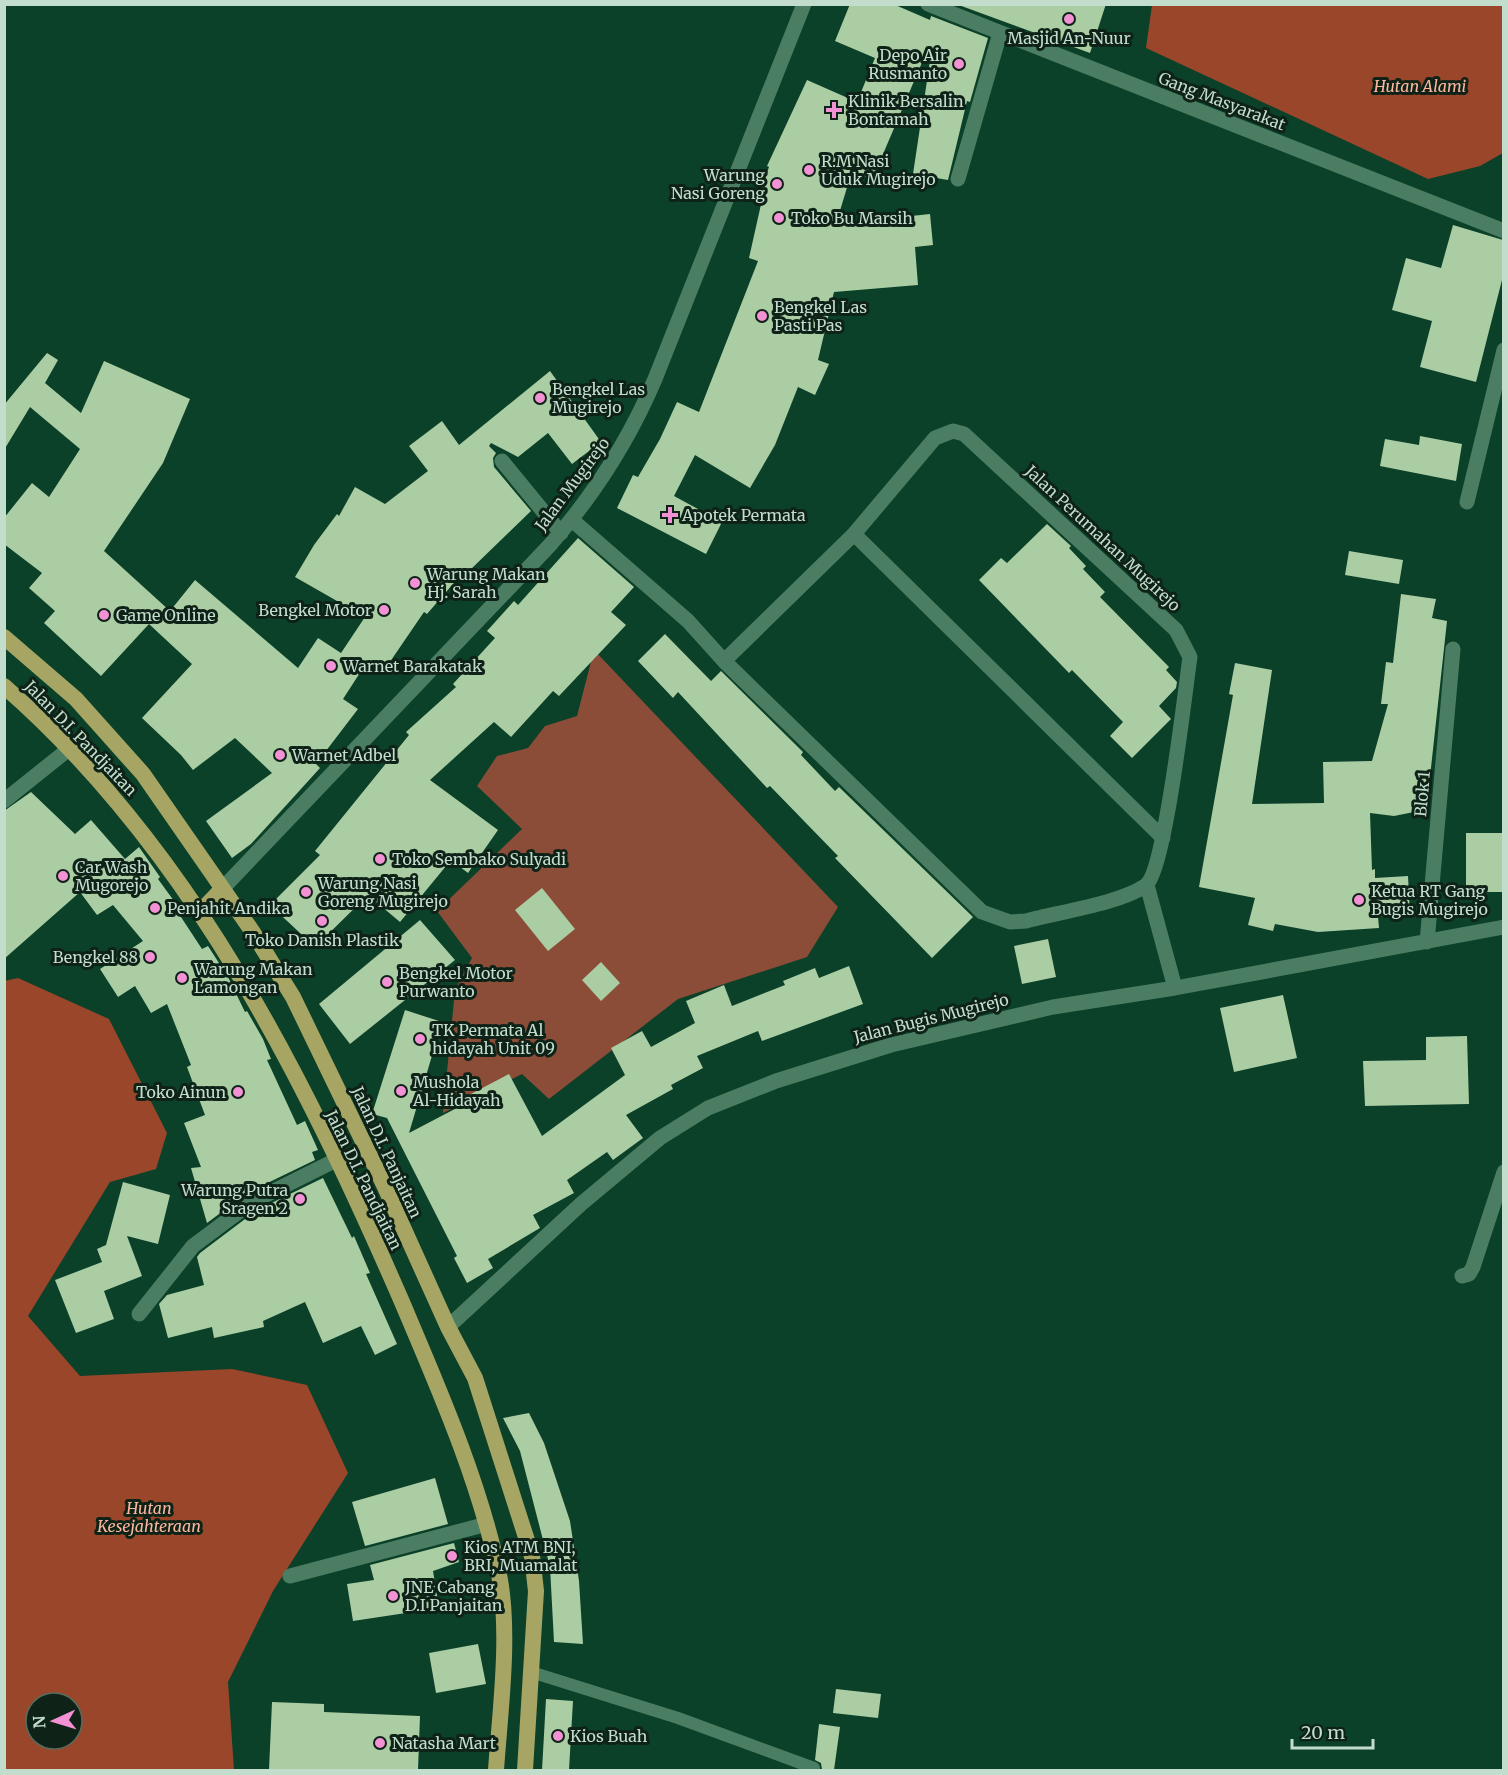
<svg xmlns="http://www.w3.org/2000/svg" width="1508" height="1775" font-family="Merriweather,serif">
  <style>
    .green { fill: #8b4d38 }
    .forest { fill: #99462a; fill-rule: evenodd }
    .building { fill: #abcda3 }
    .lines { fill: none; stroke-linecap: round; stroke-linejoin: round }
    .service { stroke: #4b7d62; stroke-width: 12 }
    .minor { stroke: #4b7d62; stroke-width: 15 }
    .tertiary { stroke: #4b7d62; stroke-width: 15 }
    .trunk { stroke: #a6a564; stroke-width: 16 }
    .poi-dot { fill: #f391d5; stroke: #0e2217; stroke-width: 2 }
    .labels { text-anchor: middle; stroke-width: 6; stroke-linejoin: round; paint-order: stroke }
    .poi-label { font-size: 16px; fill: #c3ddcd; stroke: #0e2217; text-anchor: start }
    .park-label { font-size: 16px; font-style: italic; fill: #fdb69e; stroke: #0e2217 }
    .street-label { font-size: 16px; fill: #c3ddcd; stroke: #0e2217 }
  </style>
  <rect width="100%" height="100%" fill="#0b4029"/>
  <path class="green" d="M594 650 838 907 807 957 678 999 549 1099 522 1074 443 1113 455 990 472 958 437 911 522 829 477 786 497 756 528 748 545 726 577 716Z"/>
  <path class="forest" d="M1152 5H1503V153L1480 166 1428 179 1146 48Z
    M18 978 109 1019 167 1133 156 1169 110 1182 28 1316 80 1376 232 1369 307 1385 348 1473 273 1591 228 1682 234 1770H5L4 981ZM36 1703H72V1739H36Z"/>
  <path class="building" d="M850 4H893L930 20 931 16 988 38 970 102 967 101 948 180 913 174 931 54 926 53 872 180 852 171 836 224 930 214 933 245 915 247 918 285 834 292 818 360 829 364 815 395 798 387 775 445 750 488 695 455 674 496 722 522 706 554 617 508 633 475 638 477 660 439 677 402 699 412 758 261 749 258 764 191 761 190 769 167 767 166 807 80 857 102 875 58 835 41Z
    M956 4H1106L1090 53Z
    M1453 225 1503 240V276L1476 382 1420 367 1432 321 1392 310 1406 258 1441 268Z
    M47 353 58 360 45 383 81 413 104 361 190 399 163 463 104 551 170 611 195 580 298 668 318 638 341 653 365 617 295 577 314 545 337 514 339 516 355 487 385 504 428 471 409 446 442 421 459 445 550 371 601 442 572 464 548 433 518 457 491 443 489 446 496 453 493 458 494 467 531 511 468 572 466 569 427 614 424 612 381 675 365 665 343 699 358 709 316 764 320 768 251 844 232 858 206 821 272 773 235 738 193 770 181 755 142 718 192 664 149 624 101 676 44 623 55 611 29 588 42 573 4 544V518L32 483 49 497 80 449 30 407 4 450V405Z
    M1420 436 1462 444 1456 481 1380 466 1385 439 1419 445Z
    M1047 524 1071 546 1069 548 1086 566 1083 569 1105 592 1100 597 1169 667 1166 670 1177 682 1176 688 1159 706 1171 719 1132 758 1110 736 1123 722 1072 670 1069 673 979 580 1001 558 1007 563Z
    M578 538 634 587 611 612 626 625 559 696 553 691 511 737 494 722 430 780 498 830 468 873 451 860 400 922 368 895 315 947 270 905 320 855 315 851 409 735 406 732 456 687 453 684 495 638 487 631 514 601 518 605Z
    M1349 551 1403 560 1399 584 1345 575Z
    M1401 594 1436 599 1432 618 1447 621 1429 786H1431L1429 809 1394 816 1370 813 1372 870 1375 869V878L1408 876 1410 915 1378 917 1379 928 1318 932 1275 924 1273 931 1248 925 1255 898 1199 887 1233 695 1229 694 1235 663 1272 670 1252 804 1324 803 1323 762 1372 761 1388 704H1381L1386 662 1393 663Z
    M665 634 711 681 721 671 803 752 801 755 835 791 839 787 973 917 932 958 835 858 838 856 770 786 767 788 678 692 673 698 638 661Z
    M31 792 75 834 91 820 125 859 139 847 160 877 158 879 182 912 179 914 202 949 208 946 228 977 245 1012 247 1011 263 1039 271 1059 267 1060 297 1125 305 1121 318 1150 312 1152 315 1160 247 1193 207 1223 191 1168 201 1167 184 1123 205 1115 187 1067 191 1065 167 1004 151 1013 135 986 118 997 100 969 143 941 113 905 97 915 80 892 4 959V811Z
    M1466 833H1503V892H1466Z
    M542 888 575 929 548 951 515 910Z
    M420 920 455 960 350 1044 319 1004Z
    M1048 939 1056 977 1022 984 1014 946Z
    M601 962 620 983 601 1001 582 980Z
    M849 966 863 1004 762 1041 758 1031 697 1056 703 1068 671 1085 673 1089 626 1115 643 1138 613 1160 607 1152 567 1180 574 1193 533 1215 540 1228 488 1259 493 1268 467 1283 454 1258 457 1256 387 1118 372 1114 405 1010 442 1022 409 1133 472 1100 469 1095 509 1074 542 1136 625 1075 611 1048 642 1031 651 1047 695 1023 686 1001 724 985 732 1006 785 985 783 981 815 968 819 978Z
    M1283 995 1297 1058 1234 1072 1220 1008Z
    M1467 1036 1469 1104 1365 1106 1363 1061 1426 1060V1037Z
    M323 1178 352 1238 354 1236 370 1273 366 1274 397 1344 375 1355 361 1326 323 1343 305 1302 263 1321 264 1327 214 1338 212 1327 168 1338 159 1304 167 1295 204 1285 197 1257 200 1253 257 1210Z
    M123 1182 170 1195 158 1244 127 1236 142 1276 104 1291 114 1319 76 1333 55 1280 102 1262 97 1249 106 1245Z
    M529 1413 544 1443 570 1521 579 1581 583 1644 554 1642 550 1567 520 1451 503 1418Z
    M435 1478 448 1524 365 1546 352 1502Z
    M454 1543 459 1562 433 1571 439 1608 353 1621 347 1584 374 1580 370 1565Z
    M478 1644 486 1684 436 1693 429 1653Z
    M836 1689 881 1694 878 1718 833 1713Z
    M546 1699 573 1701 569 1770H542Z
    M272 1702 324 1704V1712L420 1716 418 1770H269Z
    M819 1724 840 1727 834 1770H822L821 1763 815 1760Z"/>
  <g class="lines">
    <path class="service" d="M531 1672 678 1718 814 1768"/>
    <path class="minor" d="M928 4 1504 231
      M958 179 1000 33
      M502 461 561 533
      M1467 502 1504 350
      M572 520 688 621 724 661 982 912 1010 922 1026 921C1058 912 1118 904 1145 886 1165 873 1185 691 1190 657L1176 630 964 434 953 431 935 438 854 534 724 661
      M854 534 1163 838
      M4 801 70 748
      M1147 885 1175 988
      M1427 942 1453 649
      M1462 1276 1469 1274 1473 1267 1504 1172
      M139 1314 193 1246 252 1202 336 1160
      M448 1327 581 1204 660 1138 708 1108 776 1081 891 1045 1053 1007 1175 988 1504 927
      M290 1576 487 1524"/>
    <path class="tertiary" d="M222 889 550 545C594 495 629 440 655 379L804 4"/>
    <path class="trunk" d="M4 637 76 699 143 774 252 931 293 997 384 1185 448 1327 475 1378 532 1556 536 1591 525 1770
      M4 686C192 850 304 1077 402 1302 439 1389 482 1487 500 1580 510 1637 500 1712 496 1770
      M200 912 222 889"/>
  </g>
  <g class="poi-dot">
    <circle cx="1069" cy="19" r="6"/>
    <circle cx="959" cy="64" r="6"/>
    <path d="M831 101h6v6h6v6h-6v6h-6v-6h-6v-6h6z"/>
    <circle cx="809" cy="170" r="6"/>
    <circle cx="777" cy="184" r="6"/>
    <circle cx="779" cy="218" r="6"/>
    <circle cx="762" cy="316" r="6"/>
    <circle cx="540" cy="398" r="6"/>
    <path d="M667 506h6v6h6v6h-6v6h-6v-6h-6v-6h6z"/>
    <circle cx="415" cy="583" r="6"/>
    <circle cx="384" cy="610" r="6"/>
    <circle cx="104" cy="615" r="6"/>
    <circle cx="331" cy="666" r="6"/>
    <circle cx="280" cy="755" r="6"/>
    <circle cx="380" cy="859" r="6"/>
    <circle cx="63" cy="876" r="6"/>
    <circle cx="306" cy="892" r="6"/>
    <circle cx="1359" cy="900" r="6"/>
    <circle cx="155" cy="908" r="6"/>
    <circle cx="322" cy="921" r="6"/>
    <circle cx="150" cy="957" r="6"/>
    <circle cx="182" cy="978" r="6"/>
    <circle cx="387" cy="982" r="6"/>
    <circle cx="420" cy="1039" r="6"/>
    <circle cx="401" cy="1091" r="6"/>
    <circle cx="238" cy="1092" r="6"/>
    <circle cx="300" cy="1199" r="6"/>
    <circle cx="452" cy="1556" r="6"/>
    <circle cx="393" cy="1596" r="6"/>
    <circle cx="558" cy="1736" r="6"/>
    <circle cx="380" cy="1743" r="6"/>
  </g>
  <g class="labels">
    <g class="poi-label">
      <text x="1069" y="44" text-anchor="middle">Masjid An-Nuur</text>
      <text x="947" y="61" text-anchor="end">Depo Air<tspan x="947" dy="18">Rusmanto</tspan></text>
      <text x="848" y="107">Klinik Bersalin<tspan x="848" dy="18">Bontamah</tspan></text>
      <text x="821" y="167">R.M Nasi<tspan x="821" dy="18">Uduk Mugirejo</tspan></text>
      <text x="765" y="181" text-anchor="end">Warung<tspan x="765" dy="18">Nasi Goreng</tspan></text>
      <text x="791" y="224">Toko Bu Marsih</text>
      <text x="774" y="313">Bengkel Las<tspan x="774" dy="18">Pasti Pas</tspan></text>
      <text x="552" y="395">Bengkel Las<tspan x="552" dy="18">Mugirejo</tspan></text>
      <text x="682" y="521">Apotek Permata</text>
      <text x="427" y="580">Warung Makan<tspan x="427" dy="18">Hj. Sarah</tspan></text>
      <text x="372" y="616" text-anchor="end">Bengkel Motor</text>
      <text x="116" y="621">Game Online</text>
      <text x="343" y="672">Warnet Barakatak</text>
      <text x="292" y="761">Warnet Adbel</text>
      <text x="392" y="865">Toko Sembako Sulyadi</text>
      <text x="75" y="873">Car Wash<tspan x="75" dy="18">Mugorejo</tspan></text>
      <text x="318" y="889">Warung Nasi<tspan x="318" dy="18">Goreng Mugirejo</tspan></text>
      <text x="1371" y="897">Ketua RT Gang<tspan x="1371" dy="18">Bugis Mugirejo</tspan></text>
      <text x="167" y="914">Penjahit Andika</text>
      <text x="322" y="946" text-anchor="middle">Toko Danish Plastik</text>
      <text x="138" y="963" text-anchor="end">Bengkel 88</text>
      <text x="194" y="975">Warung Makan<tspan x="194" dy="18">Lamongan</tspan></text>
      <text x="399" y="979">Bengkel Motor<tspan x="399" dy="18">Purwanto</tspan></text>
      <text x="432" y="1036">TK Permata Al<tspan x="432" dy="18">hidayah Unit 09</tspan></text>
      <text x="413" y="1088">Mushola<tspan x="413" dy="18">Al-Hidayah</tspan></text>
      <text x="226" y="1098" text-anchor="end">Toko Ainun</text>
      <text x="288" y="1196" text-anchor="end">Warung Putra<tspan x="288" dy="18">Sragen 2</tspan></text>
      <text x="464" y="1553">Kios ATM BNI,<tspan x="464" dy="18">BRI, Muamalat</tspan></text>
      <text x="405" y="1593">JNE Cabang<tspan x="405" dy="18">D.I Panjaitan</tspan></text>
      <text x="570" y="1742">Kios Buah</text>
      <text x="392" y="1749">Natasha Mart</text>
    </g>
    <g class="park-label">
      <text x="1420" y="92">Hutan Alami</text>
      <text x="149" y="1514">Hutan<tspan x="149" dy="18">Kesejahteraan</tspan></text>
    </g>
    <g class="street-label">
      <text transform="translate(1222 101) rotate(21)" y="6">Gang Masyarakat</text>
      <text transform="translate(572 484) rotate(-53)" y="6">Jalan Mugirejo</text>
      <text transform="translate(1103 538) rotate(43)" y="6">Jalan Perumahan Mugirejo</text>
      <text transform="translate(81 738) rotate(46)" y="6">Jalan D.I. Pandjaitan</text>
      <text transform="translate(1422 794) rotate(-85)" y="6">Blok 1</text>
      <text transform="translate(931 1018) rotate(-14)" y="6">Jalan Bugis Mugirejo</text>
      <text transform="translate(387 1152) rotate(65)" y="6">Jalan D.I. Panjaitan</text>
      <text transform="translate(364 1180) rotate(64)" y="6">Jalan D.I. Pandjaitan</text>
    </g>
  </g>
  <rect width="1508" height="1775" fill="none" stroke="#c3ddcd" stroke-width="12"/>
  <g transform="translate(54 1721) rotate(266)"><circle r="28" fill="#0e2217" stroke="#566d60" stroke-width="1.5"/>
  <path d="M0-4.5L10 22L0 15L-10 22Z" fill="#f391d5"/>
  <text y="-9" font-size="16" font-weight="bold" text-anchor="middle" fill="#c3ddcd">N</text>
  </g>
  <path d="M1292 1739v9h81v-9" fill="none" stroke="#c3ddcd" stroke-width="3"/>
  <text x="1301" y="1739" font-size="18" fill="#c3ddcd" stroke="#0e2217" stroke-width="4.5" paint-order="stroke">20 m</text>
</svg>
